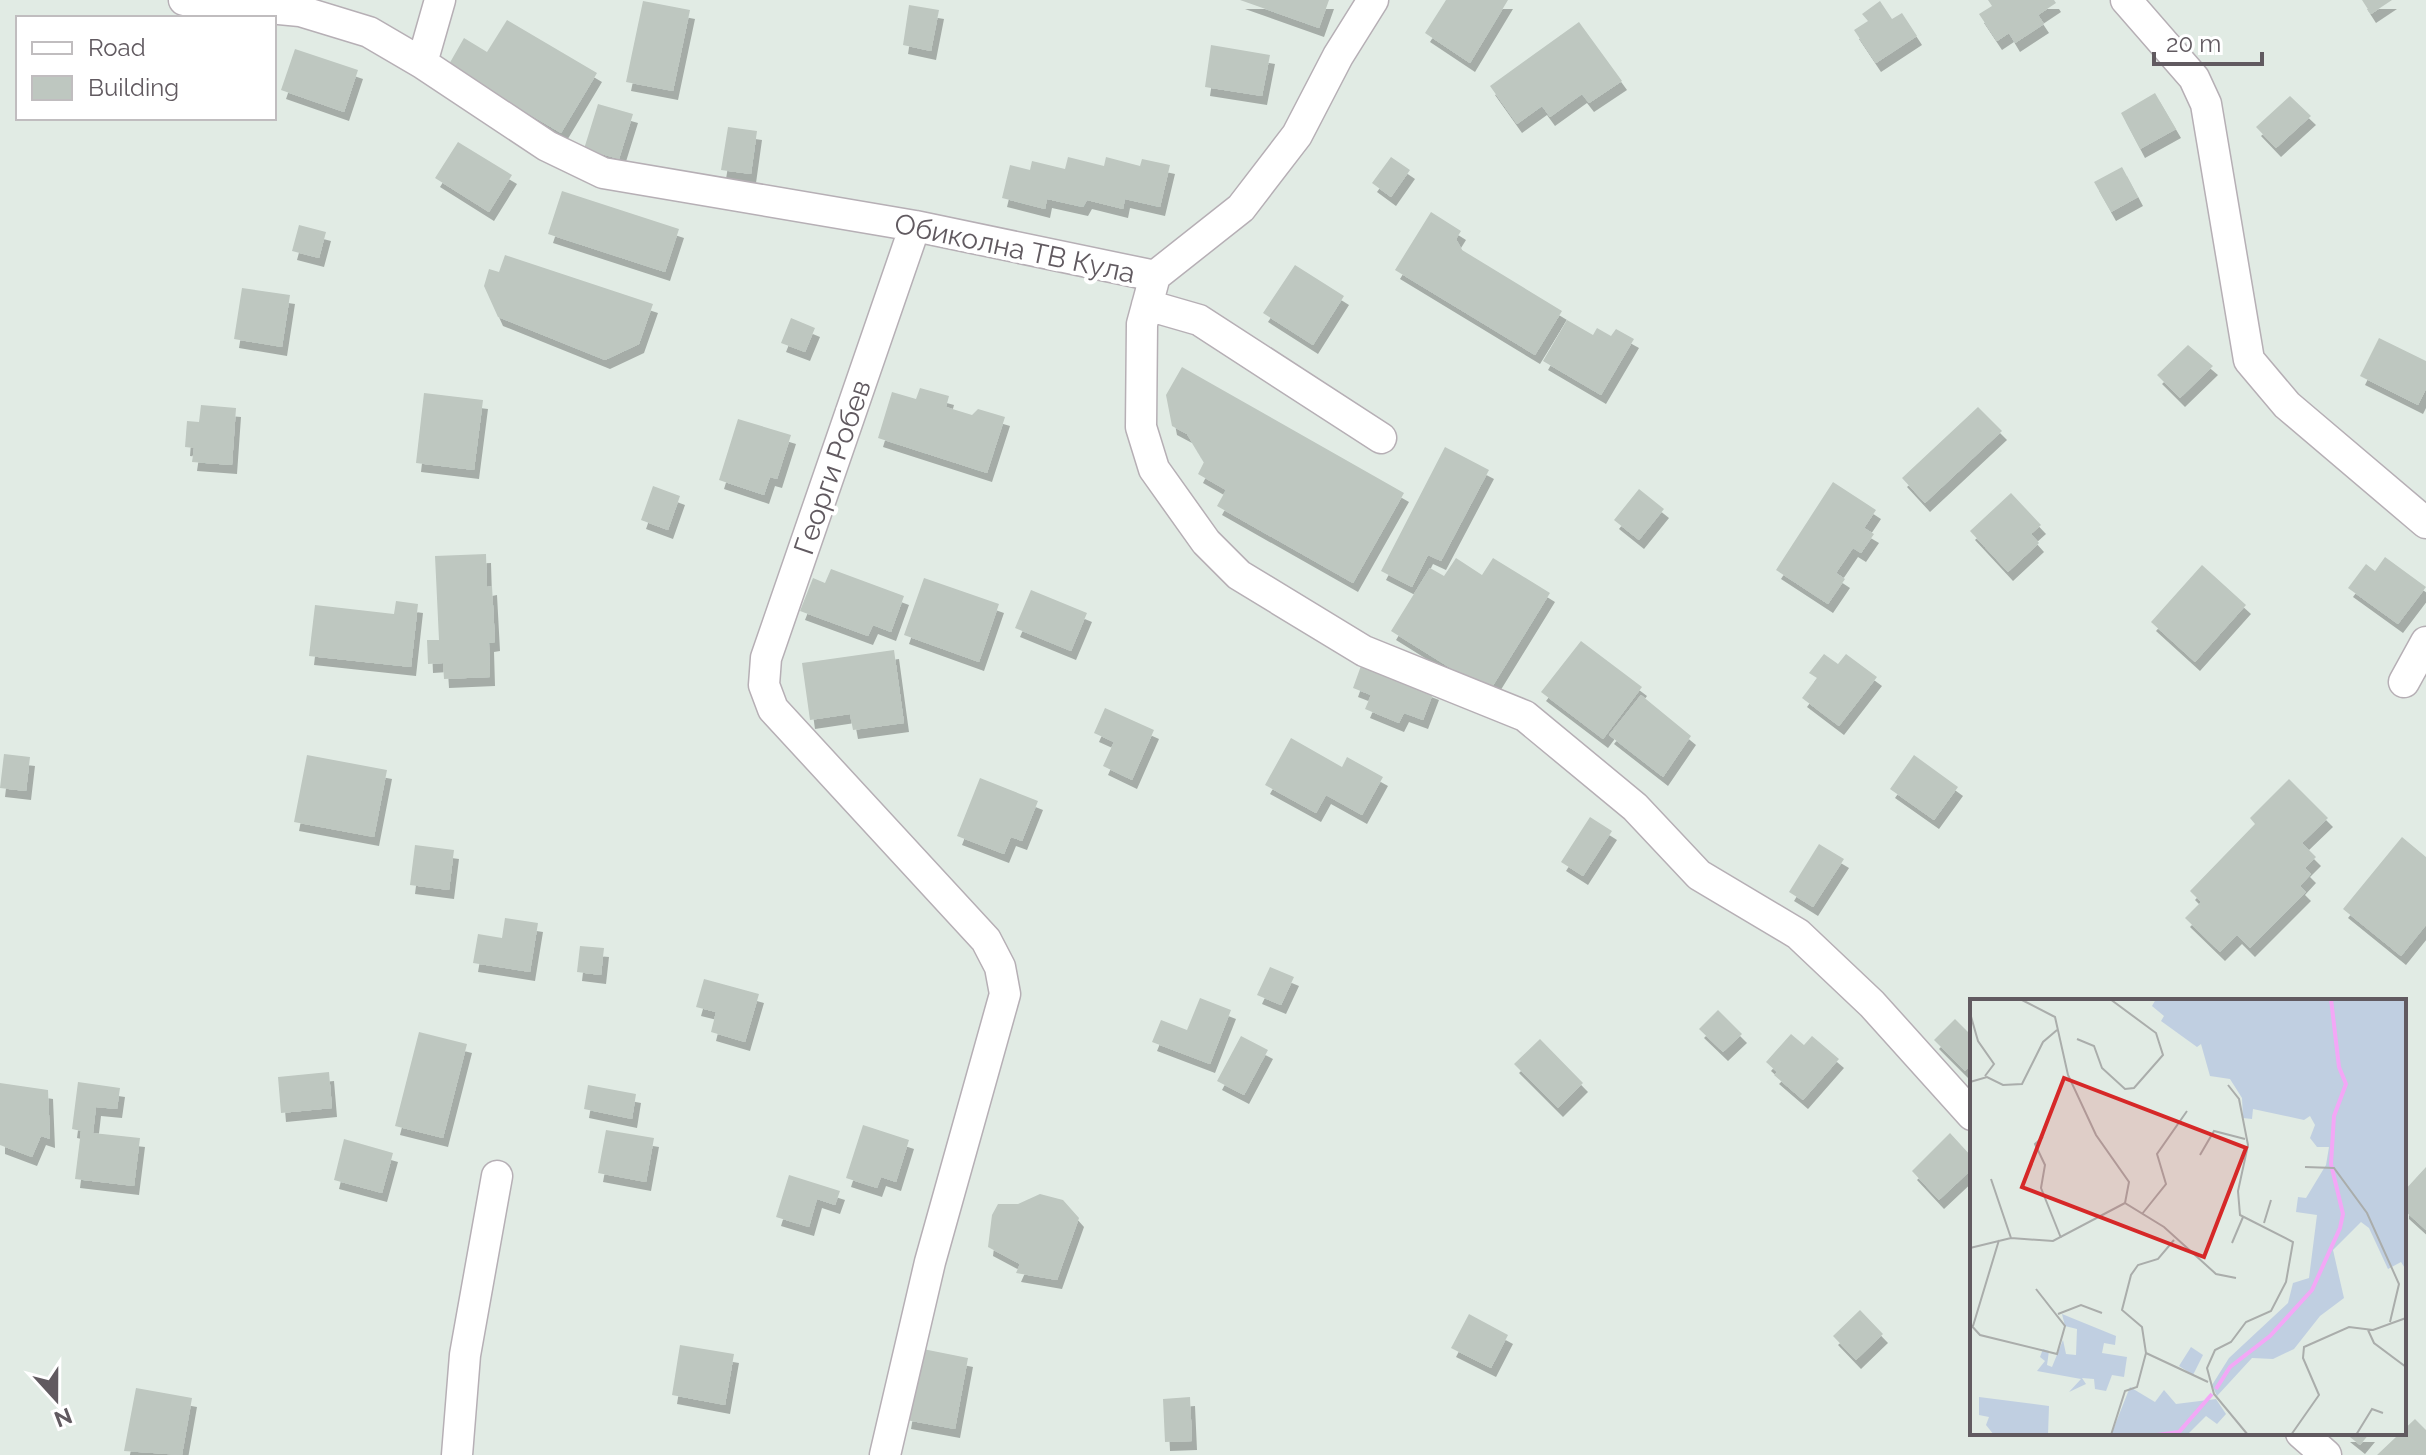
<svg xmlns="http://www.w3.org/2000/svg" width="2426" height="1455" font-family="Raleway,sans-serif">
  <style>
    .building { fill: #bec7c0; filter: url(#shadow) }
    .lines { fill: none; stroke-linecap: round; stroke-linejoin: round }
    .minor-casing { stroke: #b6afb5; stroke-width: 33 }
    .minor { stroke: #fff; stroke-width: 30 }
    .labels { text-anchor: middle; stroke-width: 8; stroke-linejoin: round; paint-order: stroke }
    .street-label { font-size: 28px; fill: #615a60; stroke: #fff }
    .inset-river { fill: none; stroke: #f3a7f6; stroke-width: 4 }
    .inset-road { fill: none; stroke: #aaadab; stroke-width: 2 }
    .view { fill: #d62828; fill-opacity: 0.15; stroke: #d62828; stroke-width: 4 }
    .inset-edge { fill: none; stroke: #615a60; stroke-width: 4 }
  </style>
  <defs>
    <filter id="shadow"><feDropShadow dx="5" dy="9" stdDeviation="0" flood-color="#0004"/></filter>
  </defs>
  <rect width="100%" height="100%" fill="#e1ebe4"/>
  <path class="building" d="M1240 0H1329L1319 28Z
    M1446 0H1508L1470 63 1425 33Z
    M1988 0H2054L2056 3 2038 15 2044 24 2015 43 2009 33 1997 41 1979 14 1992 6Z
    M2362 0H2392L2371 14Z
    M643 1 690 10 673 91 626 82Z
    M1880 1 1892 19 1902 13 1917 36 1876 63 1854 30 1868 21 1862 14Z
    M909 5 939 10 931 51 903 45Z
    M507 20 597 73 561 133 448 66 464 38 487 52Z
    M1579 22 1622 81 1589 103 1582 94 1550 117 1542 106 1517 124 1490 86Z
    M1211 45 1270 55 1262 96 1205 87Z
    M295 49 358 70 344 112 281 90Z
    M2155 93 2176 129 2140 149 2121 113Z
    M2290 96 2311 116 2276 148 2256 127Z
    M598 104 633 114 619 159 584 149Z
    M728 127 757 131 751 174 721 170Z
    M458 142 512 175 489 212 435 178Z
    M1068 157 1104 166 1106 157 1140 166 1142 159 1170 165 1160 207 1125 199 1123 209 1087 200 1083 207 1047 199 1045 209 1002 198 1010 165 1030 170 1032 161 1065 169Z
    M1391 157 1410 170 1391 197 1372 183Z
    M2122 167 2138 197 2111 212 2094 182Z
    M562 191 679 229 665 272 548 234Z
    M1431 212 1461 231 1456 239 1462 250 1562 311 1535 355 1395 270Z
    M299 225 326 232 319 258 292 251Z
    M505 255 653 304 639 344 605 360 498 317 484 286 489 269 499 272Z
    M1295 265 1344 296 1313 345 1263 313Z
    M242 288 290 295 282 347 234 339Z
    M791 318 815 328 805 352 781 343Z
    M1567 320 1593 335 1597 328 1611 336 1616 329 1634 339 1601 395 1543 361Z
    M2379 338 2426 361V389L2418 405 2360 376Z
    M2188 345 2213 366 2180 398 2157 375Z
    M1182 367 1404 493 1353 583 1217 506 1226 490 1198 474 1204 462 1187 434 1172 426 1166 395Z
    M920 388 949 396 946 407 972 415 978 409 1005 417 987 473 878 438 892 392 916 399Z
    M424 393 483 400 474 470 416 463Z
    M201 405 236 408 232 465 192 462 194 448 185 447 187 421 199 422Z
    M1978 407 2002 431 1925 503 1902 478Z
    M738 419 791 435 777 479 770 477 764 495 719 480Z
    M1445 447 1489 470 1441 561 1428 555 1412 587 1381 571Z
    M1833 482 1876 510 1864 528 1874 534 1861 553 1853 548 1836 573 1845 579 1828 604 1776 570Z
    M653 486 680 496 668 530 641 520Z
    M1639 489 1664 509 1639 540 1614 520Z
    M2011 493 2041 525 2031 534 2039 543 2008 572 1970 531Z
    M486 554 487 587 492 586 495 642 489 643 490 677 444 679 443 663 428 664 427 640H439L435 556Z
    M2385 557 2426 587 2398 624 2348 588 2366 564 2375 571Z
    M1456 558 1482 575 1493 558 1550 593 1489 692 1391 631 1430 568 1444 576Z
    M2202 565 2246 605 2195 662 2151 622Z
    M831 569 904 596 891 632 873 625 868 636 800 611 813 578 825 583Z
    M924 578 999 604 979 662 904 635Z
    M1031 590 1087 613 1071 651 1015 628Z
    M396 601 418 604 411 667 309 656 315 605 394 614Z
    M1581 641 1642 687 1603 739 1541 692Z
    M894 650 904 723 853 730 850 714 810 720 802 663Z
    M1824 654 1838 664 1846 654 1877 677 1839 726 1802 698 1817 678 1809 673Z
    M1362 663 1434 691 1423 720 1404 713 1399 723 1365 709 1371 695 1353 688Z
    M1641 695 1691 736 1663 777 1609 735Z
    M1105 708 1154 730 1132 780 1103 766 1114 742 1094 733Z
    M1291 738 1342 767 1347 757 1383 777 1362 815 1326 795 1316 813 1265 785Z
    M4 754 30 757 26 791 0 788Z
    M307 755 387 770 374 837 294 822Z
    M1914 755 1958 787 1934 820 1890 789Z
    M980 778 1038 801 1022 841 1011 837 1004 854 957 836Z
    M2289 779 2328 818 2302 843 2316 857 2305 868 2311 874 2300 886 2306 892 2250 948 2237 935 2220 952 2185 918 2201 902 2190 891 2255 824 2250 818Z
    M1590 817 1612 831 1583 876 1561 862Z
    M2402 837 2426 857V925L2401 956 2343 909Z
    M1819 844 1844 859 1813 907 1789 892Z
    M415 845 454 850 449 890 410 885Z
    M505 918 538 923 530 972 473 963 478 934 502 938Z
    M580 946 604 948 601 975 577 972Z
    M1270 967 1294 977 1281 1005 1257 995Z
    M704 979 759 994 745 1042 711 1032 716 1012 696 1007Z
    M1200 998 1231 1010 1210 1064 1152 1042 1161 1020 1187 1030Z
    M1718 1010 1742 1034 1723 1052 1699 1029Z
    M1955 1019 1972 1036V1064L1965 1071 1934 1040Z
    M419 1032 467 1044 443 1138 395 1126Z
    M1791 1034 1804 1045 1812 1036 1839 1059 1803 1100 1774 1075 1777 1072 1766 1062Z
    M1241 1036 1268 1050 1244 1095 1217 1081Z
    M1540 1039 1583 1083 1558 1108 1514 1064Z
    M329 1072 332 1108 281 1113 278 1077Z
    M78 1082 120 1088 117 1109 96 1107 93 1133 140 1138 134 1186 75 1179 81 1131 72 1129Z
    M0 1083 48 1090 50 1139 41 1136 32 1157 0 1145Z
    M588 1085 636 1094 632 1119 584 1109Z
    M863 1125 909 1140 896 1182 881 1177 877 1188 846 1178Z
    M606 1130 654 1138 646 1182 598 1173Z
    M1950 1133 1972 1157V1169L1939 1200 1912 1171Z
    M344 1139 393 1153 382 1193 334 1180Z
    M2426 1167V1230L2404 1210V1191Z
    M789 1175 840 1191 835 1205 817 1199 809 1227 776 1217Z
    M1040 1194 1063 1200 1079 1218 1057 1280 1016 1273 1020 1264 988 1247 992 1215 998 1204H1018Z
    M1860 1310 1883 1334 1856 1360 1833 1336Z
    M1469 1314 1508 1335 1491 1368 1451 1348Z
    M680 1345 734 1354 725 1405 672 1395Z
    M918 1348 968 1358 955 1429 906 1420Z
    M136 1388 192 1398 182 1455 124 1451Z
    M1190 1397 1192 1441 1165 1442 1163 1399Z
    M2415 1419 2426 1430V1455H2377Z
    M2345 1433H2370L2360 1445Z"/>
  <g class="lines">
    <defs>
      <path id="minor" d="M184 0 300 11 369 32 422 63 547 146 603 173 915 226 1155 276 1142 324 1141 427 1154 469 1206 542 1239 575 1364 651 1525 716 1635 807 1699 875 1798 934 1872 1004 1972 1115
        M2126 0 2194 78 2206 104 2249 360 2287 405 2426 523
        M422 63 440 0
        M1155 276 1241 208 1297 135 1338 56 1373 0
        M1147 305 1199 320 1381 438
        M2404 682 2426 642
        M2301 1433 2326 1455
        M457 1455 465 1355 497 1176
        M885 1455 930 1262 1005 994 1000 967 986 940 773 709 764 685 766 658 915 226"/>
    </defs>
    <use href="#minor" class="minor-casing"/>
    <use href="#minor" class="minor"/>
  </g>
  <g class="labels">
    <g class="street-label">
      <text transform="translate(1015 248) rotate(12)" y="10">Обиколна ТВ Кула</text>
      <text transform="translate(832 467) rotate(-71)" y="10">Георги Робев</text>
    </g>
  </g>
  <g transform="translate(1970 999)">
    <rect width="436" height="436" fill="#e1ebe4"/>
    <path d="M186 0H436V271L431 263 418 270 399 229 391 223 363 251 374 299 350 317 324 350 303 360 282 359 247 397 242 386 259 359 318 304 323 284 339 279 347 216 326 213 328 198 336 199 356 166 359 148H347L340 139 345 126 340 117 334 121 283 110 282 120 273 119 272 99 260 80 240 77 231 45 227 48 191 22 194 17 182 7ZM92 315 146 337 145 346 134 344 132 354 157 358 154 378 142 376 136 392 125 390 124 380 112 379 116 385 99 393 111 380 67 372 75 362 70 358 73 350 79 352 77 366 82 368 93 341 96 355 106 356 107 330 95 327ZM221 348 233 356 223 376 209 367ZM160 388 185 403 194 391 206 405 246 400 256 415 247 425 236 417 217 436H141ZM9 398 79 407 78 436H24L16 426 19 418 9 416Z" fill="#c0cfe1"/>
    <path class="inset-river" d="M246 390 260 368 300 337 342 291 370 229 373 215 361 165 364 117 376 85 369 68 361 0M187 436 209 433 242 395"/>
    <path class="inset-road" d="M50 0 85 18 98 76 126 136 159 183 155 204 194 228 246 275 266 279M0 14 8 42 24 65 15 77M107 40 124 47 132 69 155 90 164 89 193 56 186 34 140 0M0 83 17 78 33 86 52 85 73 43 87 31M258 86 269 100 278 146 268 192 270 216 323 243 316 283 301 312 276 323 261 343 245 351 237 369 244 395 278 436M73 138 65 145 75 166 71 189 91 239M230 156 244 132 275 140M335 168 364 169 397 214 429 285 420 323M21 180 41 239M172 215 196 185 187 155 217 112M294 224 301 201M262 244 273 218M0 249 41 239 83 242 155 204M88 315 111 306 132 314M0 325 10 336 87 355 95 327 66 290M3 327 29 241M398 331 404 344 436 368M176 354 238 383M141 436 155 392 167 388 176 354 172 328 152 311 161 276 168 266 188 260 204 241M321 436 349 396 333 359 334 348 379 328 403 331 436 319M386 436 402 410 413 414"/>
    <path class="view" d="M94 79 276 149 234 258 52 188Z"/>
    <rect width="436" height="436" class="inset-edge"/>
  </g>
  <rect x="16" y="16" width="260" height="104" fill="#ffffff" stroke="#c0bdbf" stroke-width="2"/>
  <rect x="32" y="42" width="40" height="12" fill="#ffffff" stroke="#c0bdbf" stroke-width="2"/>
  <text x="88" y="56" font-size="24" fill="#615a60">Road</text>
  <rect x="32" y="76" width="40" height="24" fill="#bec7c0" stroke="#c0bdbf" stroke-width="2"/>
  <text x="88" y="96" font-size="24" fill="#615a60">Building</text>
  <g transform="translate(56 1399) rotate(159)" stroke="#ffffff" stroke-width="6" paint-order="stroke">
  <path d="M0-6L14 30L0 20L-14 30Z" fill="#615a60"/>
  <text y="-12" font-size="22" font-weight="bold" text-anchor="middle" fill="#615a60">N</text>
  </g>
  <path d="M2154 52v12h108v-12" fill="none" stroke="#615a60" stroke-width="4"/>
  <text x="2166" y="52" font-size="24" fill="#615a60" stroke="#ffffff" stroke-width="6" paint-order="stroke">20 m</text>
</svg>
